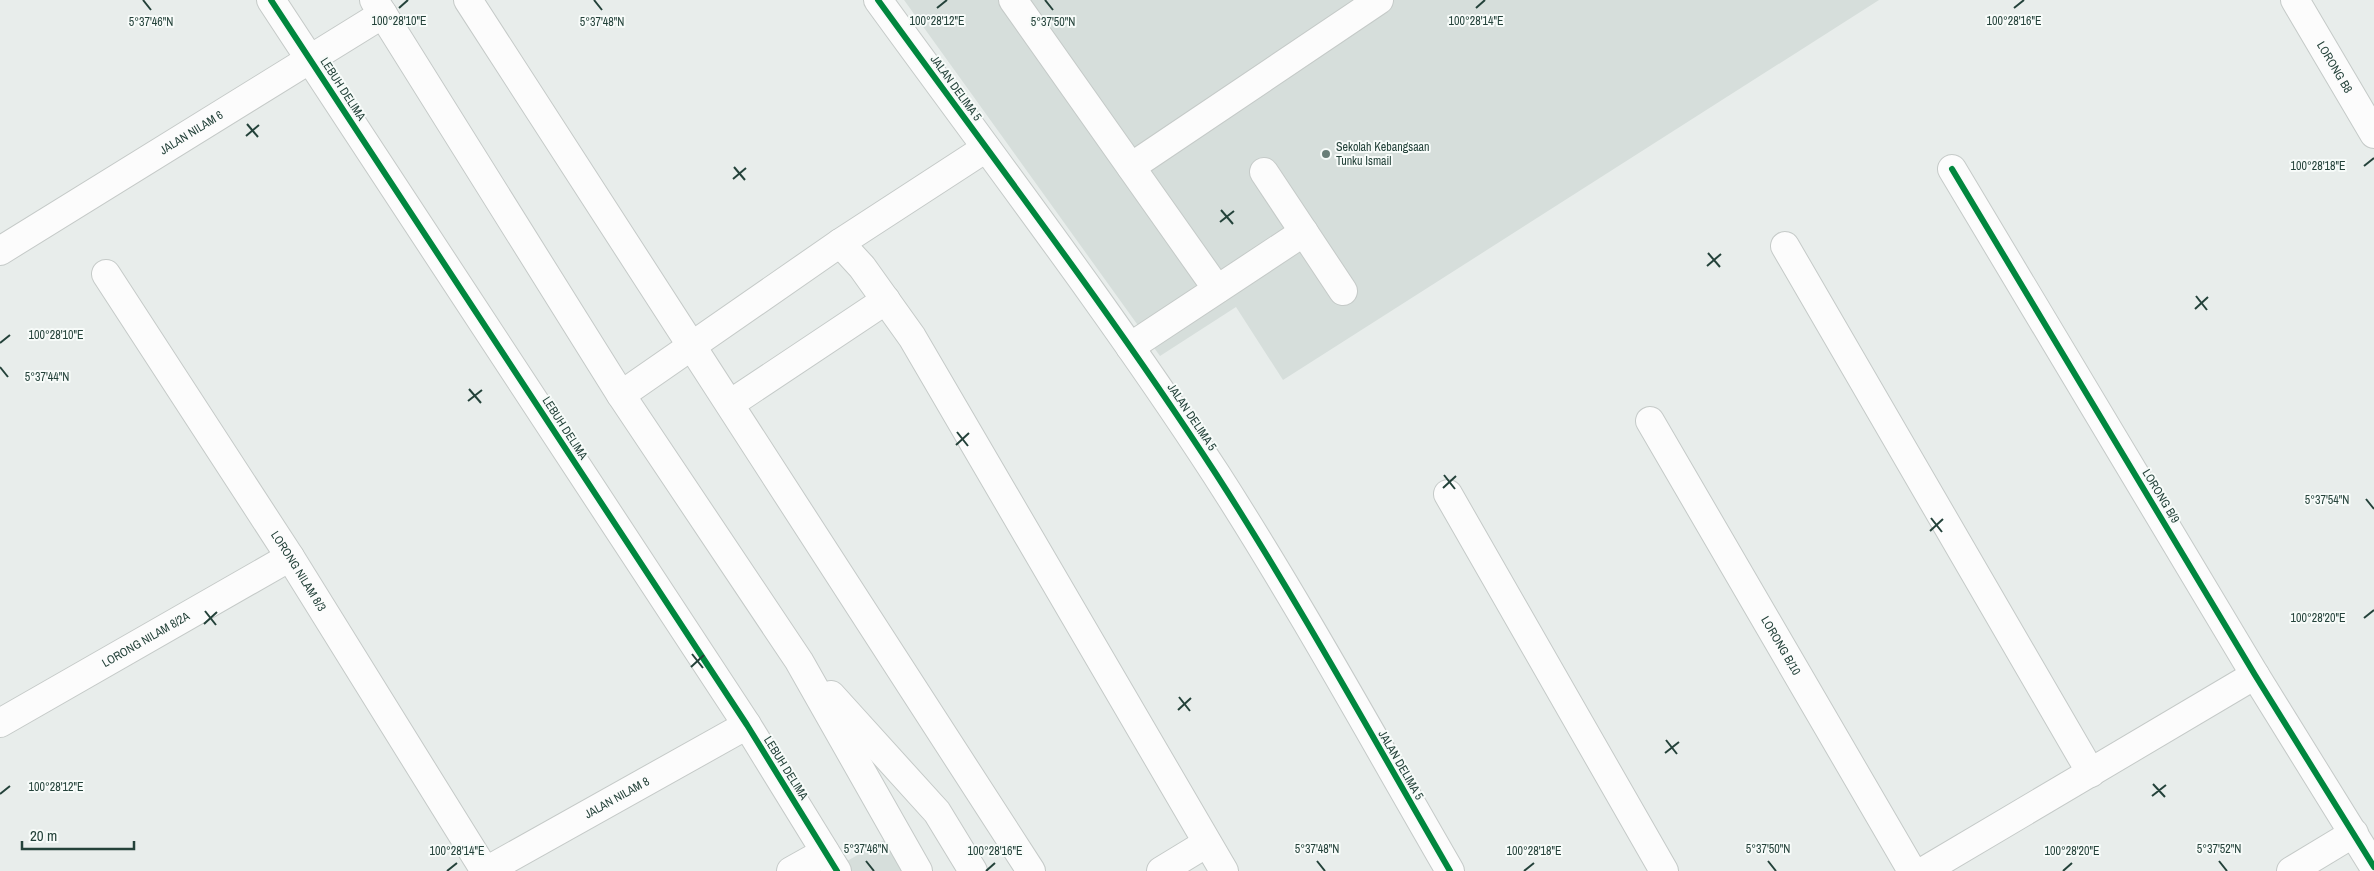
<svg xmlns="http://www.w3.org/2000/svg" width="2374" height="871" font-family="'Archivo Narrow',sans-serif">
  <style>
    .built { fill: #d6dedb }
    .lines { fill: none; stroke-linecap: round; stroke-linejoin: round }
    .minor-casing { stroke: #c5cac8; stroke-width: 30 }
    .minor { stroke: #fcfcfc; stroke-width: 28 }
    .cycleway-casing { stroke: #f7fbf9; stroke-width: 9 }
    .cycleway { stroke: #00873e; stroke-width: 6 }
    .ticks { fill: none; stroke: #24423a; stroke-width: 2 }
    .poi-dot { fill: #697e78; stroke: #f7fbf9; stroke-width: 2 }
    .labels { text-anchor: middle; stroke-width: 4; stroke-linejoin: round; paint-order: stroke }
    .street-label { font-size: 12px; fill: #24423a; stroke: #f7fbf9 }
    .poi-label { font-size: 12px; fill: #24423a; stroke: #f7fbf9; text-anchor: start }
    .ticks-label { font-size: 12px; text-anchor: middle; fill: #24423a; stroke: #f7fbf9; stroke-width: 4; stroke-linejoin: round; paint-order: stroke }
  </style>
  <rect width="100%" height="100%" fill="#e8edeb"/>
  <path class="built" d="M904 0H1879L1283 380 1236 307 1160 356Z
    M890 837 909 871H829Z"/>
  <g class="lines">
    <defs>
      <g id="minor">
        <path d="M271 0 747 725 837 871"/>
        <path d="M374 0 621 395 799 661 918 871"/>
        <path d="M468 0 1031 871"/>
        <path d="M878 0C992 157 1110 311 1216 474 1299 603 1373 738 1450 871"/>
        <path d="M1013 0 1217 289"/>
        <path id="s1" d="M2295 0 2374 134"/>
        <path d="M1131 167 1379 0"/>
        <path d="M1952 169 2255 675 2374 867"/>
        <path d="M1264 172 1343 291"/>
        <path d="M840 243 862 267 912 337 1224 871"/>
        <path d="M1785 246 2091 773"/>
        <path id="s2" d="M0 251 383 14"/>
        <path id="s3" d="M106 274 290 557 485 871"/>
        <path d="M1130 347 1304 232"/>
        <path d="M621 395 840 243 986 148"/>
        <path d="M730 404 886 300"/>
        <path id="s4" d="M1650 421 1912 871"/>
        <path d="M1448 494 1664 871"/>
        <path d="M831 695 937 812 973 871"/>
        <path id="s5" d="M0 723 290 557"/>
        <path id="s6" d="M486 871 747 725"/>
        <path d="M791 871 825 852"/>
        <path d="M1161 871 1207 843"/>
        <path d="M1924 871 2255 675"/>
        <path d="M2291 871 2354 833"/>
      </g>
    </defs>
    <use href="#minor" class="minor-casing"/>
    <use href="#minor" class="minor"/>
    <defs>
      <path id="cycleway" d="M271 0 747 725 837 871
        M878 0C992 157 1110 311 1216 474 1299 603 1373 738 1450 871
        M1952 169 2255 675 2374 867"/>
    </defs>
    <use href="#cycleway" class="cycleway-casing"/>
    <use href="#cycleway" class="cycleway"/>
  </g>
  <path class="ticks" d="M143 0 151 10M594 0 602 10M1045 0 1053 10M399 8 408 0M937 8 947 0M1476 8 1485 0M2014 8 2024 0M247 124 258 137M246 136 259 125M2364 166 2374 158M734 167 745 180M733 179 746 168M1221 210 1233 224M1220 222 1234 211M1708 253 1720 267M1707 266 1721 254M2196 296 2207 310M2195 309 2208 297M0 343 10 335M0 367 8 377M469 389 481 403M468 401 482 390M957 432 968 446M956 445 969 433M1444 475 1455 489M1443 488 1456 476M2366 499 2374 509M1931 518 1942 532M1930 531 1943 519M205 611 216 625M2364 618 2374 610M204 624 217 612M692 654 703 668M691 667 704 655M1179 697 1190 711M1178 710 1191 698M1666 740 1677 754M1665 753 1679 742M2153 784 2165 797M0 794 10 786M2152 796 2166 785M866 861 874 871M1317 861 1325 871M1768 861 1776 871M2219 861 2227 871M447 871 457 863M986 871 995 863M1524 871 1534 863M2063 871 2072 863"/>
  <circle class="poi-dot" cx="1326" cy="154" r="5"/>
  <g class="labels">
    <g class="street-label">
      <text dy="4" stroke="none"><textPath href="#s1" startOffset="78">LORONG B8</textPath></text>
      <text transform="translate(956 88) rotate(54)" y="4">JALAN DELIMA 5</text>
      <text transform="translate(343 89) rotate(57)" y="4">LEBUH DELIMA</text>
      <text dy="4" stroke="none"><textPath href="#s2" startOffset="225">JALAN NILAM 6</textPath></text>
      <text transform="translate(1192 417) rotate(56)" y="4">JALAN DELIMA 5</text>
      <text transform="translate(565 428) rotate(57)" y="4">LEBUH DELIMA</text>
      <text transform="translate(2161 496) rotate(59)" y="4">LORONG B/9</text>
      <text dy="4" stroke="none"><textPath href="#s3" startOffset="354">LORONG NILAM 8/3</textPath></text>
      <text dy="4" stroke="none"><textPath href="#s5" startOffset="168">LORONG NILAM 8/2A</textPath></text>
      <text dy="4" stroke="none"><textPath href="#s4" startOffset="260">LORONG B/10</textPath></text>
      <text transform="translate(1401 765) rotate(60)" y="4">JALAN DELIMA 5</text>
      <text transform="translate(786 768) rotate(58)" y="4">LEBUH DELIMA</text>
      <text dy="4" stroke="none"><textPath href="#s6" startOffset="150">JALAN NILAM 8</textPath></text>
    </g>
    <g class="poi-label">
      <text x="1336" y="151">Sekolah Kebangsaan<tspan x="1336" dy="14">Tunku Ismail</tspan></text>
    </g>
  </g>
  <g class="ticks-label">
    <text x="399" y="25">100°28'10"E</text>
    <text x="937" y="25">100°28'12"E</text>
    <text x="1476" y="25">100°28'14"E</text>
    <text x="2014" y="25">100°28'16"E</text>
    <text x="151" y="26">5°37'46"N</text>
    <text x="602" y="26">5°37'48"N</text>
    <text x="1053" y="26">5°37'50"N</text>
    <text x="2318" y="170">100°28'18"E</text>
    <text x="56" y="339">100°28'10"E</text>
    <text x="47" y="381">5°37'44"N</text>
    <text x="2327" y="504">5°37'54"N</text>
    <text x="2318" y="622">100°28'20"E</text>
    <text x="56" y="791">100°28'12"E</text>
    <text x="866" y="853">5°37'46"N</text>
    <text x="1317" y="853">5°37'48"N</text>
    <text x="1768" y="853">5°37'50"N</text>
    <text x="2219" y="853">5°37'52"N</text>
    <text x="457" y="855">100°28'14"E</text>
    <text x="995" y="855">100°28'16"E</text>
    <text x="1534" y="855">100°28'18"E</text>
    <text x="2072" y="855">100°28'20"E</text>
  </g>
  <path d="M22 841v8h112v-8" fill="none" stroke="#24423a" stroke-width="2.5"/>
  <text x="30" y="841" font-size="15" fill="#24423a" stroke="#f7fbf9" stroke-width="4" paint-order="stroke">20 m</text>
</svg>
